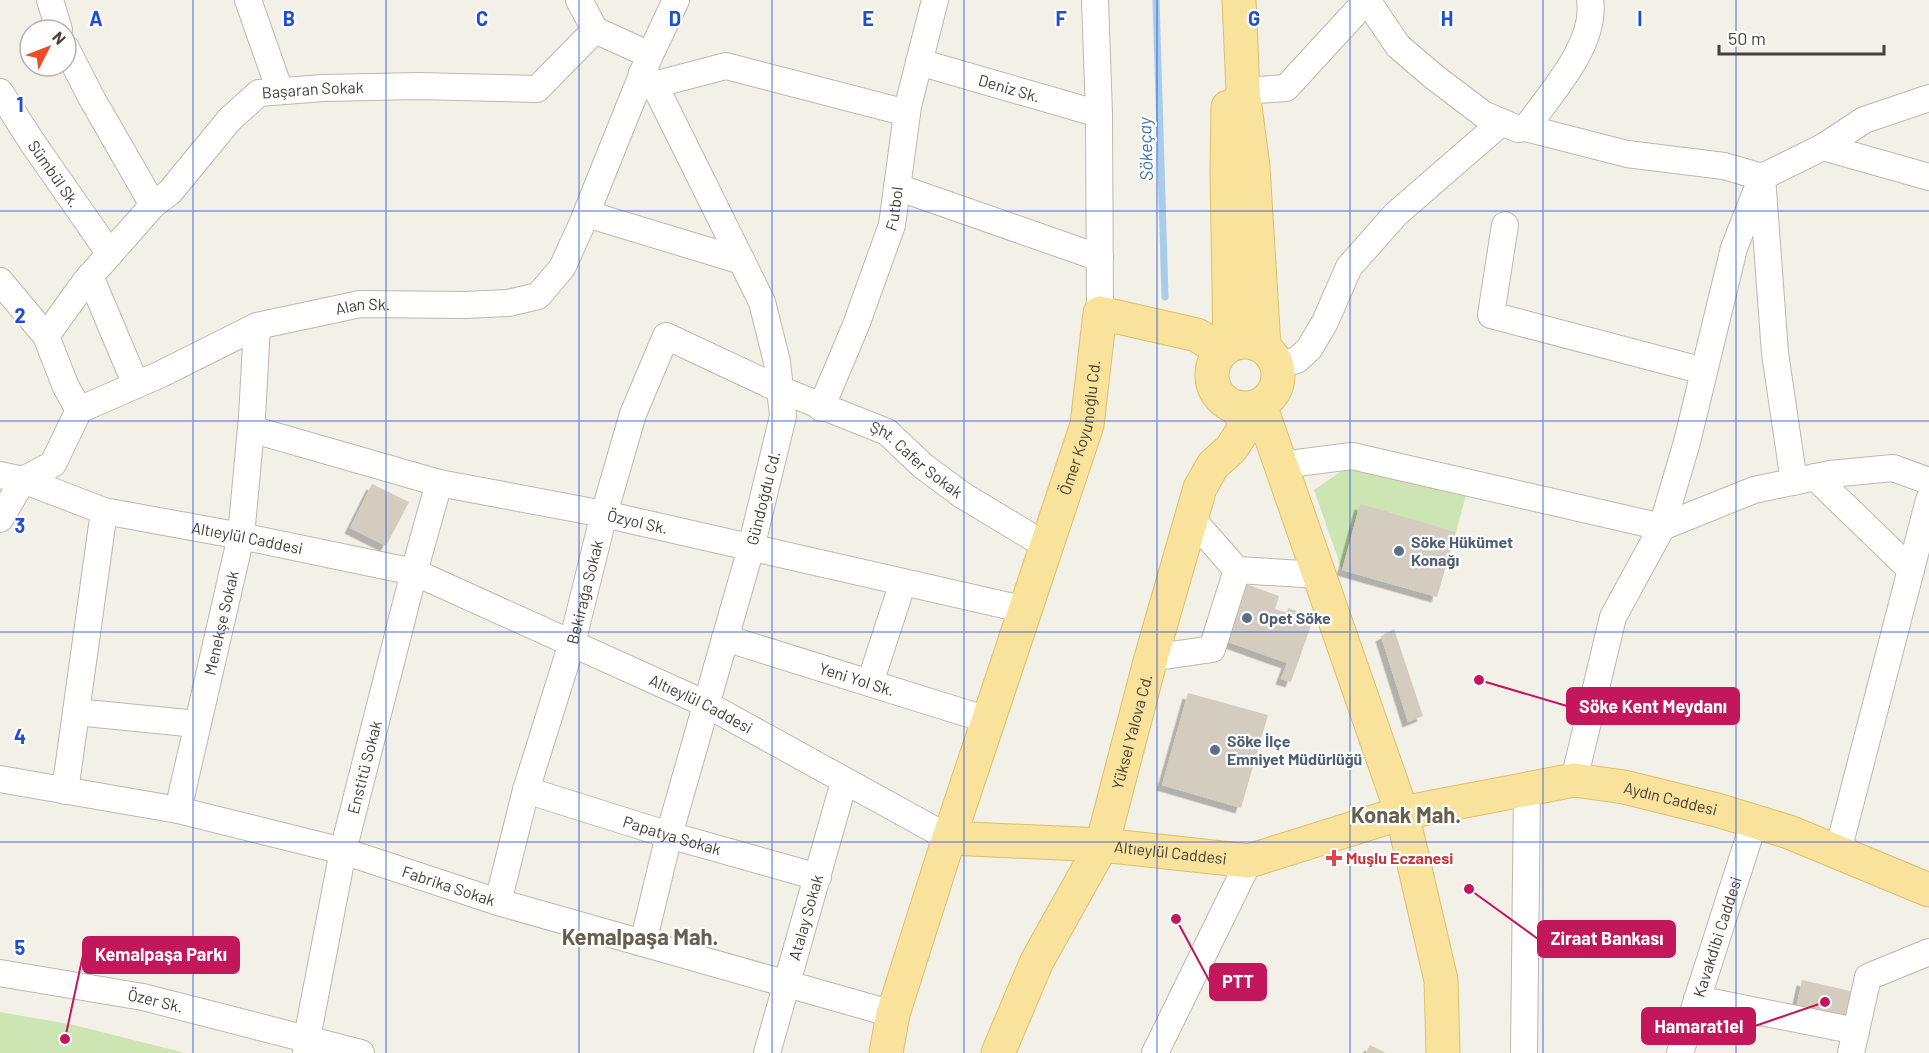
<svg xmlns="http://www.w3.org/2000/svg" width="1929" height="1053" font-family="Barlow,sans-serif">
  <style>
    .green { fill: #cce5b3 }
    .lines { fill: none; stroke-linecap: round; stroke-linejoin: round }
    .stream { stroke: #a8cdec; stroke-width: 7 }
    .building { fill: #d4ccbe; filter: url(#shadow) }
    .minor-casing { stroke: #beb8ab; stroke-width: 28 }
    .major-casing { stroke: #ddc06c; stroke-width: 35 }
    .minor { stroke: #fff; stroke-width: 26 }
    .major { stroke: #f8e29c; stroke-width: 33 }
    .grid { fill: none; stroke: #1d4ed8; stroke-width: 1.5; stroke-opacity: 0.55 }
    .service-dot { fill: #5c6f8a; stroke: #fff; stroke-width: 2 }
    .health-dot { fill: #e0444e; stroke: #fff; stroke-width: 2 }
    .labels { text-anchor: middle; stroke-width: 4.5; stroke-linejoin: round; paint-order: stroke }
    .street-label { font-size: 16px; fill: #464137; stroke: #fff }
    .service-label { font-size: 16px; font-weight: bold; fill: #4e5e75; stroke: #fff; text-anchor: start }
    .health-label { font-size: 16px; font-weight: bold; fill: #be3a42; stroke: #fff; text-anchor: start }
    .water-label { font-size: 18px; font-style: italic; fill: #3674ab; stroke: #fff }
    .district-label { font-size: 22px; font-weight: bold; fill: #685f4f; stroke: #fff }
    .grid-label { font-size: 20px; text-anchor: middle; font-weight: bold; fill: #1d4ed8; stroke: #fff; stroke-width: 4.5; stroke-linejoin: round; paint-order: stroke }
    .leader { fill: none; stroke: #c2185b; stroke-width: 2 }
    .callout-dot { fill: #c2185b; stroke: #fff; stroke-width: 2 }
    .callout { fill: #c2185b; stroke: #c2185b; stroke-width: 2 }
    .callout-label { font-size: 18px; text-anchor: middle; font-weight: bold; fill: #fff }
  </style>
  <defs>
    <filter id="shadow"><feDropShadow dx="-5.5" dy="5.5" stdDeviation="0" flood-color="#0004"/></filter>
  </defs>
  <rect width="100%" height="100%" fill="#f3f0e8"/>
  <path class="green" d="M1358 467 1466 495 1456 532 1360 505 1342 570 1314 490 1340 472Z
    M0 1012 74 1025 185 1053H0Z"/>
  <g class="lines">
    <path class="stream" d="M1156 0 1165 297"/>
  </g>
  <path class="building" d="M372 484 409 502 386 546 350 528Z
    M1360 504 1456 532 1437 597 1342 570Z
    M1226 577 1279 596 1275 609 1287 613 1288 608 1314 617 1291 682 1281 679 1287 663 1206 634Z
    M1394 629 1423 716 1408 722 1381 636Z
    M1188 693 1268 715 1241 808 1162 785Z
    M1802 980 1854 992 1848 1024 1795 1013Z
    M1370 1045 1386 1053H1366Z"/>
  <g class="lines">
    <defs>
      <g id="minor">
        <path d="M50 0 59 30"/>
        <path d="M248 0 280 91"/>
        <path d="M579 0 595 30 650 55"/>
        <path d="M1095 0 1099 114 1100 313"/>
        <path d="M1367 0 1398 46 1433 76 1483 114 1518 129 1526 128 1627 154 1724 166 1762 177 1775 353 1794 482"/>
        <path d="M66 48 91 97 153 205"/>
        <path id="s1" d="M919 62 1099 114"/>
        <path d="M642 73 659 94 762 302 777 362 783 416 751 548 669 835 643 943"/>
        <path d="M653 85 726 66 907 113"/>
        <path d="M1243 91 1286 88 1367 0"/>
        <path id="s2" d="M0 92 32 142 110 254"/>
        <path d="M1526 128C1550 94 1597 44 1590 0"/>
        <path d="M1823 147 1929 177"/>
        <path d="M897 187 1100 258"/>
        <path d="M587 214 742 261"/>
        <path d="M1505 225 1491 315 1704 371"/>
        <path d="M90 276 136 385"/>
        <path d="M0 281 46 336 66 387 79 410"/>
        <path id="s3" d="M46 336 85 282 153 205 170 192 230 119 259 93 323 88 419 86 537 89 595 30"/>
        <path d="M1278 365 1297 360 1309 349 1325 322 1349 267 1396 214 1502 122"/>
        <path id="s4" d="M821 408 856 325 892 225 908 106 935 0"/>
        <path id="s5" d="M251 429 439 483 604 514 1026 610"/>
        <path d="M1281 465 1352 456 1662 527 1754 490 1830 474 1893 468 1929 481"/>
        <path id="s6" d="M0 475 23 480 104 511 241 536 414 572 706 704 949 838"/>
        <path d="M1815 477 1911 570"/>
        <path id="s7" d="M0 519 23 480 53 464 79 410 159 375 257 326 360 304 464 305 508 303 538 296 562 268 582 224 650 55 676 0"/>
        <path d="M1237 570 1320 575"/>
        <path id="s8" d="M725 638 988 720"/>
        <path d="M1151 658 1212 649 1237 570 1192 519"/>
        <path d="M870 683 903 582"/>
        <path d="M76 712 197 724"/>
        <path id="s9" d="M0 779 178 810 343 851 498 902 893 1014"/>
        <path d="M1574 780 1613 617 1662 527 1687 442 1734 248 1762 177 1823 147 1864 120 1929 98"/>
        <path id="s10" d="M526 790 669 835 818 877"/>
        <path d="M65 791 104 511"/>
        <path id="s11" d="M178 810 241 536 252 417 257 326"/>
        <path d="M1838 851 1929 500"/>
        <path id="s12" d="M498 902 526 790 572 643 604 514 633 414 666 336 779 389 887 432 923 466 962 495 1045 545"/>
        <path id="s13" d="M0 973 143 997 361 1053"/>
        <path d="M1697 999 1856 1031"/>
        <path id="s14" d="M306 1053 307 1038 343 851 414 572 439 483"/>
        <path id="s15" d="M767 1053 844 782"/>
        <path d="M1155 1053 1249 861"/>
        <path d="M1524 1053 1527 789"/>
        <path id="s16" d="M1680 1053 1754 822"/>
        <path d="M1851 1053 1868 977 1929 952"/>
      </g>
      <g id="major">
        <path d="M1239 0 1243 91 1253 167 1264 347"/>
        <path d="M1228 107 1227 173 1230 345"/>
        <circle cx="1245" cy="375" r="33"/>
        <path d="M1260 405 1402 813 1441 980 1443 1053"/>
        <path id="s17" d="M949 838 1102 845 1249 861 1402 813 1574 780 1624 787 1717 810 1789 832 1929 890"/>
        <path id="s18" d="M886 1053 893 1014 949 838 1087 425 1100 313 1197 335 1222 351"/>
        <path id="s19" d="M998 1053 1037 961 1102 845 1151 658 1200 488 1213 465 1231 449 1244 429 1241 408"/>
      </g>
    </defs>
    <use href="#minor" class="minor-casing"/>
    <use href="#major" class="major-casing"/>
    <use href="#minor" class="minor"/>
    <use href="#major" class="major"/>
  </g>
  <path class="grid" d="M193 0V1053M386 0V1053M579 0V1053M772 0V1053M964 0V1053M1157 0V1053M1350 0V1053M1543 0V1053M1736 0V1053M0 211H1929M0 421H1929M0 632H1929M0 842H1929"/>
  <g class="service-dot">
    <circle cx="1399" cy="551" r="6"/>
    <circle cx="1247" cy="618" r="6"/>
    <circle cx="1215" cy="750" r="6"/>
  </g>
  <path class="health-dot" d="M1331 849h6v6h6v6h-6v6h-6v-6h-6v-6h6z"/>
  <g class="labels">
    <g class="street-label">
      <text dy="6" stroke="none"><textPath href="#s1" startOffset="94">Deniz Sk.</textPath></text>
      <text dy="6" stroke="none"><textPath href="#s3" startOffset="378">Başaran Sokak</textPath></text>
      <text dy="6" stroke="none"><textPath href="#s2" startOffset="98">Sümbül Sk.</textPath></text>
      <text dy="6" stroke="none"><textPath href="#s4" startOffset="213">Futbol</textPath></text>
      <text dy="6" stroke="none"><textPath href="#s7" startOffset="444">Alan Sk.</textPath></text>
      <text dy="6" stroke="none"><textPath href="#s18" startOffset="656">Ömer Koyunoğlu Cd.</textPath></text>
      <text dy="6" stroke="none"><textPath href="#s12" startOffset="872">Şht. Cafer Sokak</textPath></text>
      <text transform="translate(763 498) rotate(-76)" y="6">Gündoğdu Cd.</text>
      <text dy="6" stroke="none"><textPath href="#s5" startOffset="398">Özyol Sk.</textPath></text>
      <text dy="6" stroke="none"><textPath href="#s6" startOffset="256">Altıeylül Caddesi</textPath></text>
      <text dy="6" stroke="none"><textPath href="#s12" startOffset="322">Bekirağa Sokak</textPath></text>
      <text dy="6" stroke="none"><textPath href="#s11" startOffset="192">Menekşe Sokak</textPath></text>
      <text dy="6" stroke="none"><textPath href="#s8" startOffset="138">Yeni Yol Sk.</textPath></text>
      <text dy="6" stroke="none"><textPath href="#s6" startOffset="742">Altıeylül Caddesi</textPath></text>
      <text dy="6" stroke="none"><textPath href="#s19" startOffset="350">Yüksel Yalova Cd.</textPath></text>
      <text dy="6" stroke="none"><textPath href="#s14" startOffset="292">Enstitü Sokak</textPath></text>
      <text dy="6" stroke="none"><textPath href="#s17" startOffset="735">Aydın Caddesi</textPath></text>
      <text dy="6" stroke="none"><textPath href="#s10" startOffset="153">Papatya Sokak</textPath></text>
      <text dy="6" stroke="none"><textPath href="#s17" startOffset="222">Altıeylül Caddesi</textPath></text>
      <text dy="6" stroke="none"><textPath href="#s9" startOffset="462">Fabrika Sokak</textPath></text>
      <text dy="6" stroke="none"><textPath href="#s15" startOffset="141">Atalay Sokak</textPath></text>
      <text dy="6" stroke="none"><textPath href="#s16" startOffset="122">Kavakdibi Caddesi</textPath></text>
      <text dy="6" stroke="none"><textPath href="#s13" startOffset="158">Özer Sk.</textPath></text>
    </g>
    <g class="service-label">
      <text x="1411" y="548">Söke Hükümet<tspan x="1411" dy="18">Konağı</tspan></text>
      <text x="1259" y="624">Opet Söke</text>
      <text x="1227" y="747">Söke İlçe<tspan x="1227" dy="18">Emniyet Müdürlüğü</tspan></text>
    </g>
    <g class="health-label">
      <text x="1346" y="864">Muşlu Eczanesi</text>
    </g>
    <g class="water-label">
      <text transform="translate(1146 149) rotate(-92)" y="6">Sökeçay</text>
    </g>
    <g class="district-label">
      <text x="1406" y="823">Konak Mah.</text>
      <text x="640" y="945">Kemalpaşa Mah.</text>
    </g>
  </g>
  <g class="grid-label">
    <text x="96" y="26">A</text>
    <text x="289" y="26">B</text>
    <text x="482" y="26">C</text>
    <text x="675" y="26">D</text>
    <text x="868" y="26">E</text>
    <text x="1061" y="26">F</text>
    <text x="1254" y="26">G</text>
    <text x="1447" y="26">H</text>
    <text x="1640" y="26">I</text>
    <text x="20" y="112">1</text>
    <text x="20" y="323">2</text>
    <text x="20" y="533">3</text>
    <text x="20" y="744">4</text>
    <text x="20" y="955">5</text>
  </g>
  <path class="leader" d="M1479 680L1567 706M1469 889L1538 939M65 1039L83 955M1176 919L1210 982M1825 1002L1755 1026"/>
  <g class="callout-dot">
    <circle cx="1479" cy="680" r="6"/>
    <circle cx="1469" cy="889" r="6"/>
    <circle cx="65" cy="1039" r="6"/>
    <circle cx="1176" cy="919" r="6"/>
    <circle cx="1825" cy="1002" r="6"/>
  </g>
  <g class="callout">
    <rect x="1567" y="688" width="172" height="36" rx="6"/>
    <rect x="1538" y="921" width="137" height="36" rx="6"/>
    <rect x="83" y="937" width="156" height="36" rx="6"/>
    <rect x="1210" y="964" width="56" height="36" rx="6"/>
    <rect x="1642" y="1008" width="113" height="36" rx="6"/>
  </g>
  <g class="callout-label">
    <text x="1653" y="713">Söke Kent Meydanı</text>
    <text x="1607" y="945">Ziraat Bankası</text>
    <text x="161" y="961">Kemalpaşa Parkı</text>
    <text x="1238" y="988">PTT</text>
    <text x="1699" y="1033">Hamarat1el</text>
  </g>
  <g transform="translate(48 48) rotate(48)"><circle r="28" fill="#ffffff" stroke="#b5b3af" stroke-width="1.5"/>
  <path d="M0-4.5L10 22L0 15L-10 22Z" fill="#ed4c25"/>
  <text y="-9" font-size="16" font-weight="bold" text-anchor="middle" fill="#464137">N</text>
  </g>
  <path d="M1719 45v9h165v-9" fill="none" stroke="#464137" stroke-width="3"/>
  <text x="1728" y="45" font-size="18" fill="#464137" stroke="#ffffff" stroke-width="4.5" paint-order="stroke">50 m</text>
</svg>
